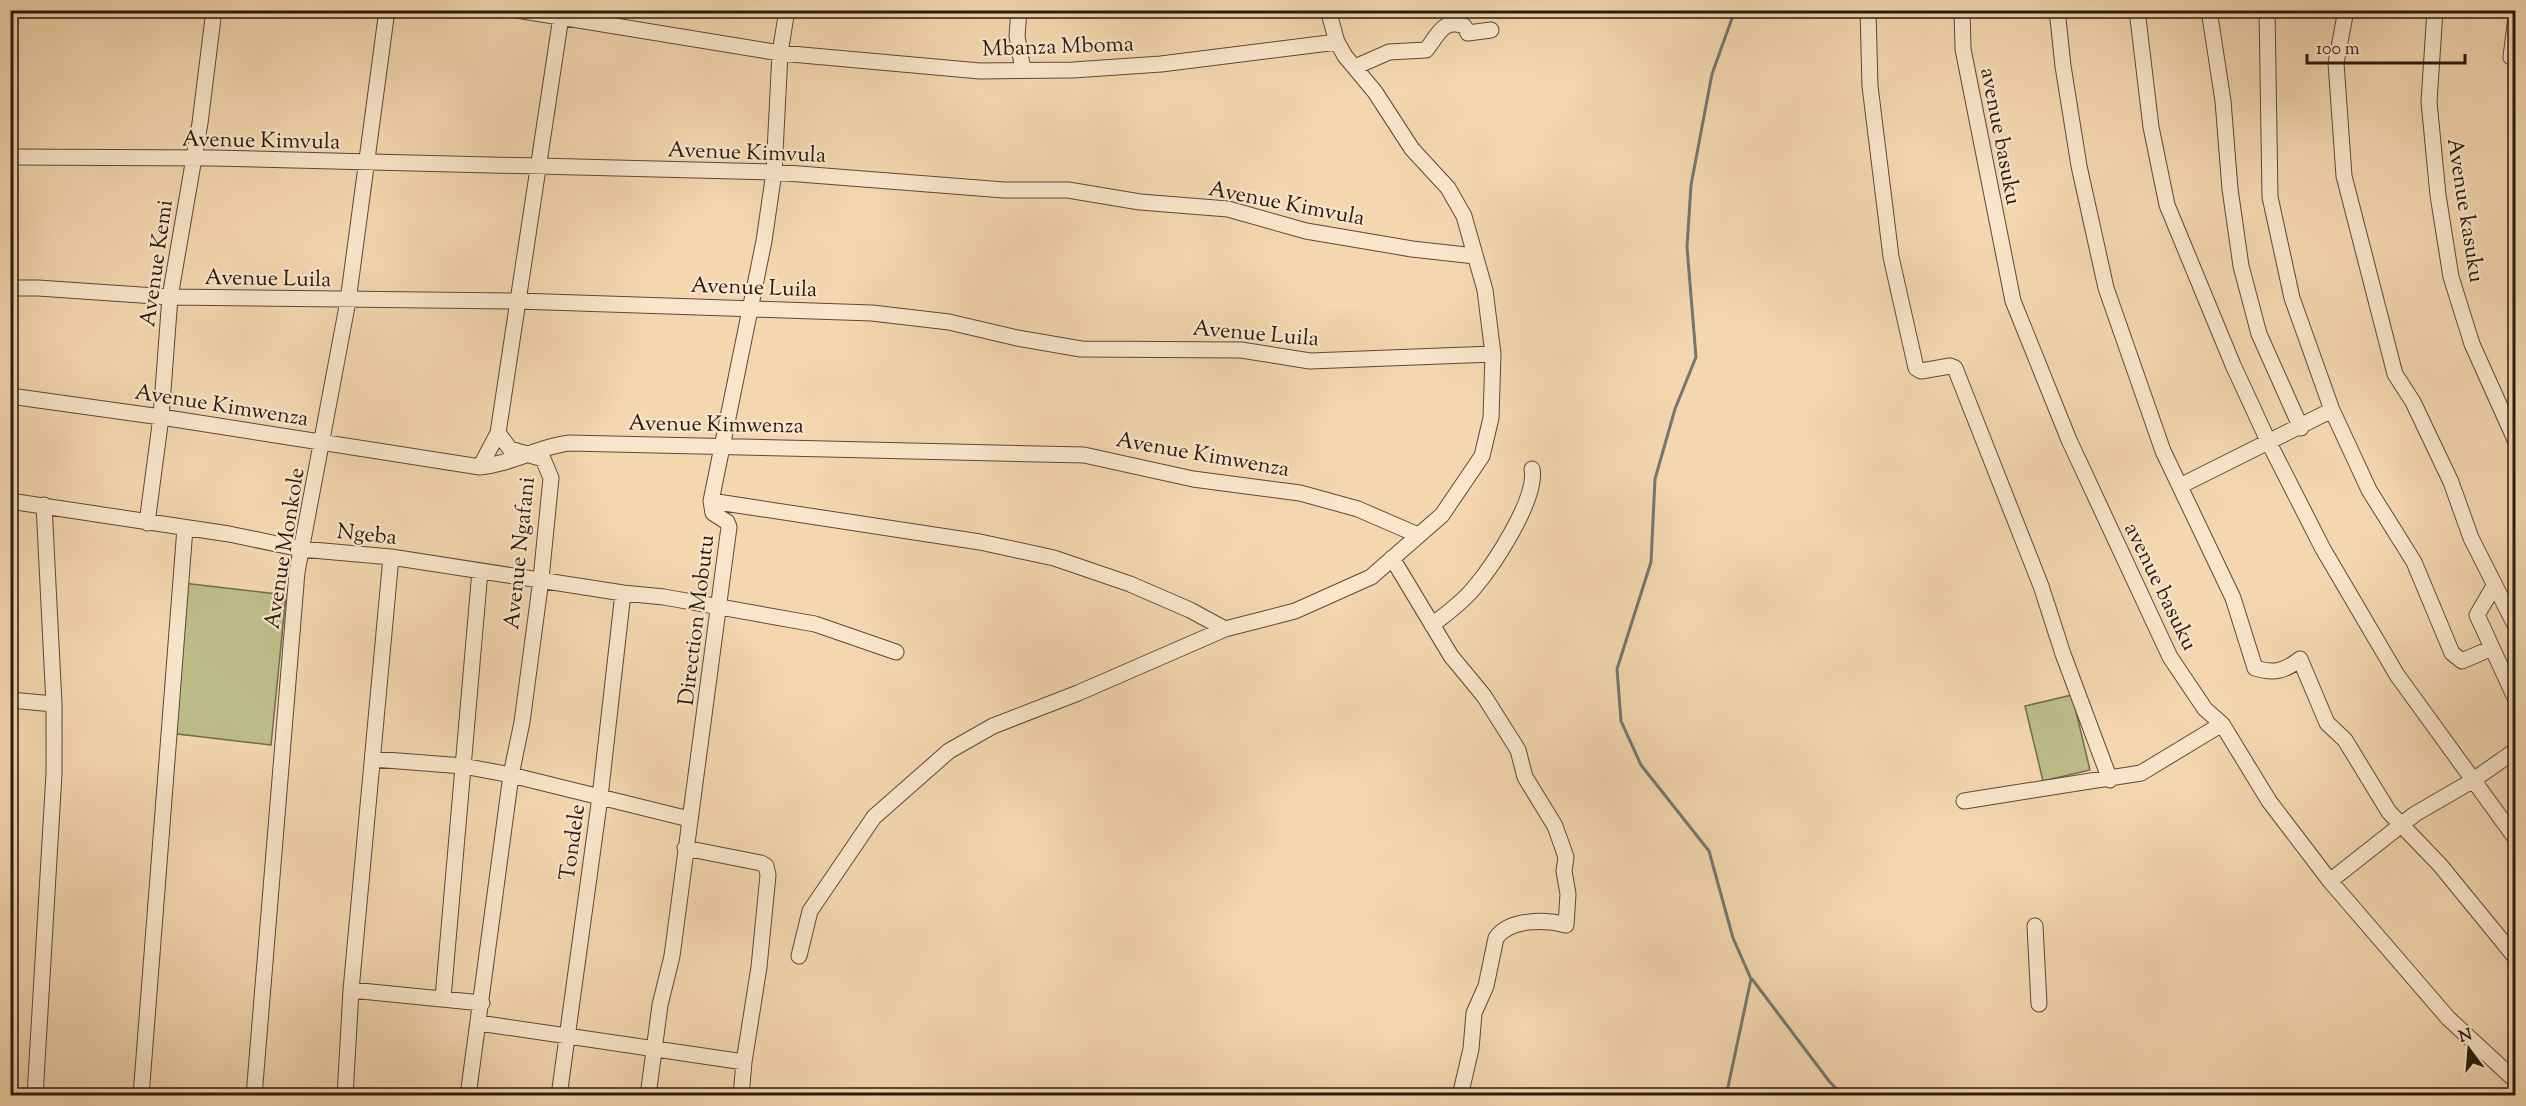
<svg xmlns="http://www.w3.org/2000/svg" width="2526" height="1106" font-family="'Sorts Mill Goudy',serif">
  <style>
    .garden { fill: #bcbe8a; stroke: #726c4d; stroke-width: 1.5 }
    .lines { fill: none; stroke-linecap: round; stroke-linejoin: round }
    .stream { stroke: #717874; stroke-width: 3 }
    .minor-casing { stroke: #5b4938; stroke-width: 17 }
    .minor { stroke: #f8e5cb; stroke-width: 15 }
    .labels { text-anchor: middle; stroke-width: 4.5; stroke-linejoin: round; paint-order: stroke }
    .street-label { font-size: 22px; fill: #281a10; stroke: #f8e5cb }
  </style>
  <rect width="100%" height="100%" fill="#f4d7af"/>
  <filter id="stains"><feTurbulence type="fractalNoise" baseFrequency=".00333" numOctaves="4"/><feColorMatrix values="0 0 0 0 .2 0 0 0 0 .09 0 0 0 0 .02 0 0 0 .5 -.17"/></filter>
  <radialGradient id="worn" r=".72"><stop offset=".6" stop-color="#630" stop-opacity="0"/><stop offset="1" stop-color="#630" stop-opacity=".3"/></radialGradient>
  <path class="garden" d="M183 583 286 595 271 745 169 733Z
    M2072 695 2090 770 2043 781 2025 706Z"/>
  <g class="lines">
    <path class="stream" d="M1752 979 1829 1081 1843 1096
      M1722 1096 1728 1087 1751 979 1733 938 1709 851 1641 765 1621 721 1617 669 1651 562 1655 479 1675 409 1696 357 1687 247 1691 185 1712 74 1735 10"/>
    <defs>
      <path id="minor" d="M517 10 780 53 980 71 1073 70 1161 64 1337 42
        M1019 10 1017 36 1023 70
        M1868 10 1870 86 1891 257 1916 368 1921 371 1950 366 1955 368 2041 586 2063 654 2110 780
        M1962 10 1963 49 2013 301 2069 440 2170 657 2205 709 2222 724 2269 801 2330 881 2448 1018 2516 1081
        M2057 10 2063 66 2079 166 2106 288 2163 451 2233 598 2255 668C2274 674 2285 671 2300 659L2327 723 2345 740 2389 812 2440 865 2516 958
        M2137 10 2151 127 2167 205 2233 365 2269 443 2323 549 2397 675 2516 839
        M2209 10 2223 101 2230 189 2241 266 2259 334 2301 428
        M2267 10 2270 197 2292 298 2332 410 2369 490 2414 562 2452 653 2462 661 2492 648
        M2346 10 2336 63 2344 176 2395 374 2413 402 2451 482 2471 538 2516 627
        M2435 10 2429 102 2438 195 2451 277 2472 344 2516 442
        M2516 17 2511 57 2516 60
        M1355 67 1389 52 1426 50C1438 36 1442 18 1464 26L1468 33 1491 30
        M10 157 213 158 774 172 1004 190H1068L1140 202 1228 209 1306 231 1412 249 1475 256
        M10 288H38L170 297 518 301 872 313 949 322 1017 338 1081 349 1241 350 1310 361 1493 354
        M10 396 161 417 480 467C512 464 537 447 569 443L1084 455 1193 479 1300 493 1358 509 1418 535
        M480 467 498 433
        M2180 486 2332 410
        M10 501 229 534 301 549 391 557 623 593 664 597 815 624 896 652
        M711 501 980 542 1054 558 1130 584 1190 610 1225 629
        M147 523 161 417 170 297 200 123 214 10
        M1392 558 1451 656 1484 696 1518 750 1525 777 1555 826 1566 857 1564 871 1568 894 1566 925C1545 919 1509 919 1496 938L1486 986 1474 1013 1471 1049 1460 1096
        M2494 586 2477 615 2516 700
        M1432 625C1447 613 1462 603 1474 588 1493 566 1538 498 1532 469
        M10 700 54 704
        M373 759 463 766 511 775 689 819
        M1964 801 2141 773 2222 724
        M2330 881 2415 814 2472 781 2516 750
        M2035 926 2039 1004
        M799 956 810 911 874 817 949 751 993 726 1078 693 1225 629 1295 611 1371 577 1442 515 1482 456 1491 418 1493 354 1485 290 1464 216 1448 188 1412 149 1375 92 1345 56 1337 42 1328 10
        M351 990 482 1003
        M443 998 480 571
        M479 1023 744 1062 759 967 768 875 766 866 761 863 685 848
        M35 1096 54 774V704L44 505
        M141 1096 185 528
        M254 1096 297 572 348 301 387 10
        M345 1096 351 990 391 557
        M468 1096 511 775 522 722 541 579 551 478 543 459 510 449 498 433 562 10
        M559 1096 600 797 623 593
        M648 1096 660 1005 672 956 729 527 727 522 713 513 711 501 764 241 774 172 780 53 787 10
        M741 1096 744 1062"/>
    </defs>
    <use href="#minor" class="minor-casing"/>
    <use href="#minor" class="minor"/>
  </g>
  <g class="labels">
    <g class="street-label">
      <text transform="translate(1058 45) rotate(-2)" y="8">Mbanza Mboma</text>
      <text transform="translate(2002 136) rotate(79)" y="8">avenue basuku</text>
      <text transform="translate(261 139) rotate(1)" y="8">Avenue Kimvula</text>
      <text transform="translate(747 151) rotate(2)" y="8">Avenue Kimvula</text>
      <text transform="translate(1287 202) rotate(11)" y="8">Avenue Kimvula</text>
      <text transform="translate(2467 210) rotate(81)" y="8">Avenue kasuku</text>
      <text transform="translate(155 263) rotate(-82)" y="8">Avenue Kemi</text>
      <text transform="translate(268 277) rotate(1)" y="8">Avenue Luila</text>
      <text transform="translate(754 286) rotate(2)" y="8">Avenue Luila</text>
      <text transform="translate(1256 332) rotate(5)" y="8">Avenue Luila</text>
      <text transform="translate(222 404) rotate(9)" y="8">Avenue Kimwenza</text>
      <text transform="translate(716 423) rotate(1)" y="8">Avenue Kimwenza</text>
      <text transform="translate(1203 453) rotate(10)" y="8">Avenue Kimwenza</text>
      <text transform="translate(367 533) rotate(6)" y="8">Ngeba</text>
      <text transform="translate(283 548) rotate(-81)" y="8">Avenue Monkole</text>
      <text transform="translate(518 553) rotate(-84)" y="8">Avenue Ngafani</text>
      <text transform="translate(2162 586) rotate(64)" y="8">avenue basuku</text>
      <text transform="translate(695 620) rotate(-83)" y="8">Direction Mobutu</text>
      <text transform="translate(571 842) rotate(-82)" y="8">Tondele</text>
    </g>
  </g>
  <rect width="2526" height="1106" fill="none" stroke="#f4d7af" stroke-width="36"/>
  <rect x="12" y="12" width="2502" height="1082" fill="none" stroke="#281a10" stroke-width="3"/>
  <rect x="18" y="18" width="2490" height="1070" fill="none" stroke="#281a10" stroke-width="1.5"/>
  <g transform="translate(2469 1049) rotate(344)" stroke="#f8e5cb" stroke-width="4.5" paint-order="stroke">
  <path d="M0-4.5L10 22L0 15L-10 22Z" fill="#281a10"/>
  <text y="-9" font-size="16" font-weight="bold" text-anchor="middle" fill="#281a10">N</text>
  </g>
  <path d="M2307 54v9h158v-9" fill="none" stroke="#281a10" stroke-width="3"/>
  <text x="2316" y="54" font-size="18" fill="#281a10" stroke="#f8e5cb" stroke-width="4.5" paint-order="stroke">100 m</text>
  <rect width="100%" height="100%" filter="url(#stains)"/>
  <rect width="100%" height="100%" fill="url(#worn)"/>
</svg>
